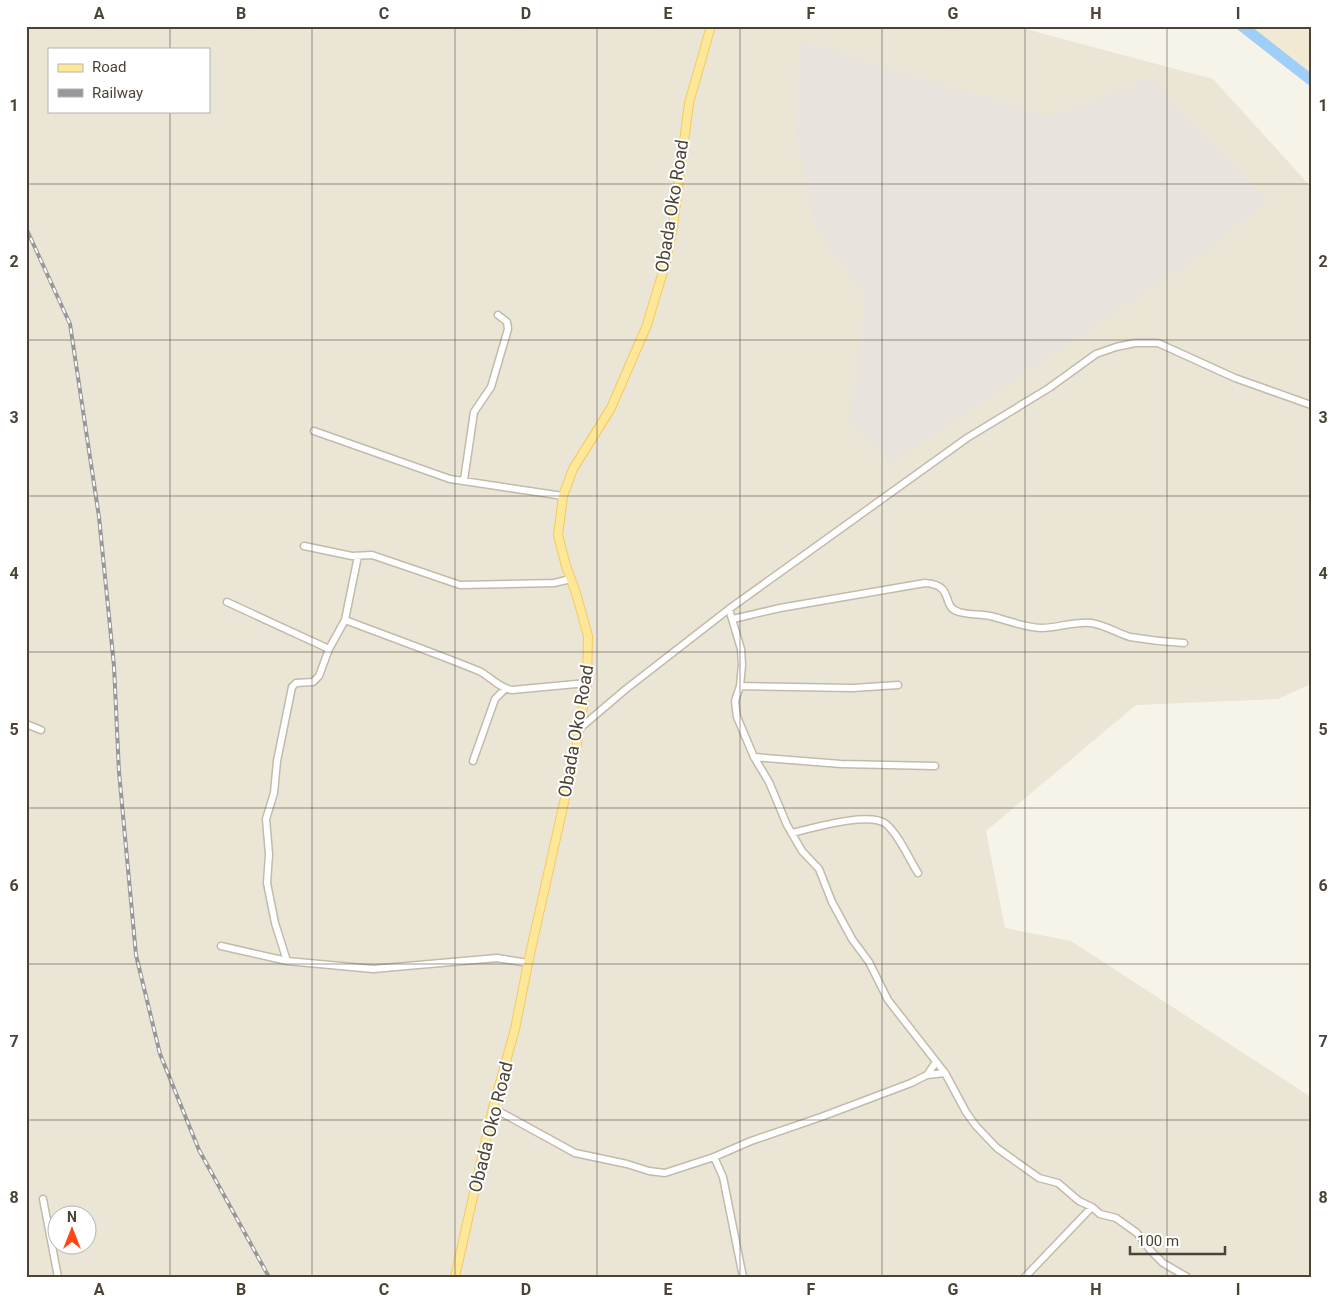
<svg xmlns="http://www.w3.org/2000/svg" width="1337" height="1303" font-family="Roboto,sans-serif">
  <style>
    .residential { fill: #ebe5d6; fill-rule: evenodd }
    .industrial { fill: #e8e4dd }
    .education { fill: #f1e9d1 }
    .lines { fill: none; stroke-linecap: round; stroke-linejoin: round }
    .river { stroke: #9fcff9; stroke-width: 11 }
    .minor-casing { stroke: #c3bbaa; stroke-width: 9 }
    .major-casing { stroke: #f2cc5b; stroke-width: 10 }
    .minor { stroke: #fff; stroke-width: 6 }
    .major { stroke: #ffe799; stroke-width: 8 }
    .rail-casing { stroke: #989898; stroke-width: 4 }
    .rail { stroke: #fff; stroke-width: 2; stroke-dasharray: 5.5; stroke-linecap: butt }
    .grid { fill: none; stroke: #4b4436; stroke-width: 1; stroke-opacity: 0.55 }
    .labels { text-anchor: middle; stroke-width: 4; stroke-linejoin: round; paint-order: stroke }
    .street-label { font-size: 18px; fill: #4b4436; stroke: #fff }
    .neatline { fill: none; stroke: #4b4436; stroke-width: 2 }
    .grid-label { font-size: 16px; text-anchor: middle; font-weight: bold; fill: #4b4436 }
  </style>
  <rect width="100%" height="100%" fill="#f6f3e9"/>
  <path class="residential" d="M26 26H1014L1213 79 1311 187V684L1278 699 1136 705 986 831 1005 928 1071 941 1311 1097V1277H26ZM49 49H209V111H49ZM58 1216H88V1246H58Z"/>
  <path class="industrial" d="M800 41 1050 117 1151 78 1267 200 1204 253 892 463 849 421 866 295 815 227 796 133Z"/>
  <path class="education" d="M1242 26H1311V80Z"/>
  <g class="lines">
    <path class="river" d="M1242 26 1311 80"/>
    <defs>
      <path id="minor" d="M314 431 450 479 563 496
        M464 480 474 412 491 387 508 329 507 322 498 315
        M304 546 352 556 372 555 460 585 554 583 571 579
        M227 602 329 649
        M729 609 741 649 742 665 740 686 735 701 737 717 754 757 769 782 787 825 802 851 819 869 832 902 852 939 869 962 888 1000 945 1073 966 1112 976 1126 997 1148 1039 1178 1058 1183 1079 1201 1092 1207 1100 1214 1116 1218 1137 1233 1151 1251 1163 1263 1187 1277
        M733 619 780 608 925 583C956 585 940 607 959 612 969 615 980 614 990 616 1007 620 1023 627 1041 628 1058 628 1074 621 1091 623 1105 625 1117 633 1130 637 1148 640 1166 642 1184 643
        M345 620C390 637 435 653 479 671 491 677 499 688 512 690L587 683
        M740 686 853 688 898 685
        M26 724 41 730
        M579 729 626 689 729 609 967 438 1049 388 1096 354 1116 347 1135 343H1158L1235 378 1311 405
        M754 757 841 764 935 766
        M473 761 495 699 505 689
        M792 833C813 828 870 811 886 824 899 835 909 859 918 873
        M221 946 287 961 373 969 497 958 528 963
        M287 961 275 923 267 883 269 854 266 819 274 793 277 761 292 687 296 683 313 682 319 676 329 649 345 620 358 556
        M927 1075 945 1073
        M493 1108 575 1153 627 1164 649 1171 665 1173 714 1157 751 1141 821 1117 911 1083 927 1075 936 1062
        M714 1157 723 1177 743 1277
        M43 1199 58 1277
        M1025 1277 1092 1207"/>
      <path id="major" d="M455 1277 493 1108 515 1029 528 963 576 749 587 683 588 636 576 593 566 566 558 535 563 496 573 469 611 408 647 325 665 265 673 226 689 103 711 26"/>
    </defs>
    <use href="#minor" class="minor-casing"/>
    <use href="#major" class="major-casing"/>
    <use href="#minor" class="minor"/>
    <use href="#major" class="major"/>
    <defs>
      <path id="rail" d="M26 228 70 324 99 517 114 666 119 772 136 955 160 1054 199 1150 269 1277"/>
    </defs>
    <use href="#rail" class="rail-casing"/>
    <use href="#rail" class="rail"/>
  </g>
  <path class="grid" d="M170 26V49M312 26V1277M455 26V1277M597 26V1277M740 26V1277M882 26V1277M1025 26V1277M1167 26V1277M170 111V1277M26 184H1311M26 340H1311M26 496H1311M26 652H1311M26 808H1311M26 964H1311M26 1120H1311"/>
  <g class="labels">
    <g class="street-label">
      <text transform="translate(672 206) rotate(-81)" y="6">Obada Oko Road</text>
      <text transform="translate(576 731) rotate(-80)" y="6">Obada Oko Road</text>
      <text transform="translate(491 1127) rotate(-76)" y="6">Obada Oko Road</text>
    </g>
  </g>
  <rect width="1337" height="1303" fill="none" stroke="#ffffff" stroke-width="55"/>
  <rect x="48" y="48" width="162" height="65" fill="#ffffff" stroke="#b7b4af"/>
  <rect x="58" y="64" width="25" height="8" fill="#ffe799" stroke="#b7b4af"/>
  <text x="92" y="72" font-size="15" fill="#4b4436">Road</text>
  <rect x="58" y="89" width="25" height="8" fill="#989898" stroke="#b7b4af"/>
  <text x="92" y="98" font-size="15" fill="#4b4436">Railway</text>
  <g transform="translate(72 1230)"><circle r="24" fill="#ffffff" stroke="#b7b4af"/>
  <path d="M0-4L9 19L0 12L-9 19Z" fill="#ff4617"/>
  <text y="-8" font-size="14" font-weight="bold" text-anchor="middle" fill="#4b4436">N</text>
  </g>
  <path d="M1130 1246v8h95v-8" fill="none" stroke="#4b4436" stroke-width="2.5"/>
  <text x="1137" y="1246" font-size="15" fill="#4b4436" stroke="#ffffff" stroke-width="4" paint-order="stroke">100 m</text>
  <rect x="28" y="28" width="1282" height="1248" class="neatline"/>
  <g class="grid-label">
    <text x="99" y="19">A</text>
    <text x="241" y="19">B</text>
    <text x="384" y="19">C</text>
    <text x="526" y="19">D</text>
    <text x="668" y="19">E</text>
    <text x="811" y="19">F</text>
    <text x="953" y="19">G</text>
    <text x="1096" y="19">H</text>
    <text x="1238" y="19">I</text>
    <text x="14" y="111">1</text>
    <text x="1323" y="111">1</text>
    <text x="14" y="267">2</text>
    <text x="1323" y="267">2</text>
    <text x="14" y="423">3</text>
    <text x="1323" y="423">3</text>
    <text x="14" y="579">4</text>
    <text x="1323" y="579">4</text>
    <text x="14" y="735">5</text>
    <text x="1323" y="735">5</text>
    <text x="14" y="891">6</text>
    <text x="1323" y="891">6</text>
    <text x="14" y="1047">7</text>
    <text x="1323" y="1047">7</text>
    <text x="14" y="1203">8</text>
    <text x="1323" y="1203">8</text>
    <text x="99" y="1295">A</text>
    <text x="241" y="1295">B</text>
    <text x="384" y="1295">C</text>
    <text x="526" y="1295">D</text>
    <text x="668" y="1295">E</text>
    <text x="811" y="1295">F</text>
    <text x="953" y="1295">G</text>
    <text x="1096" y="1295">H</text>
    <text x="1238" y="1295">I</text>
  </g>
</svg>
